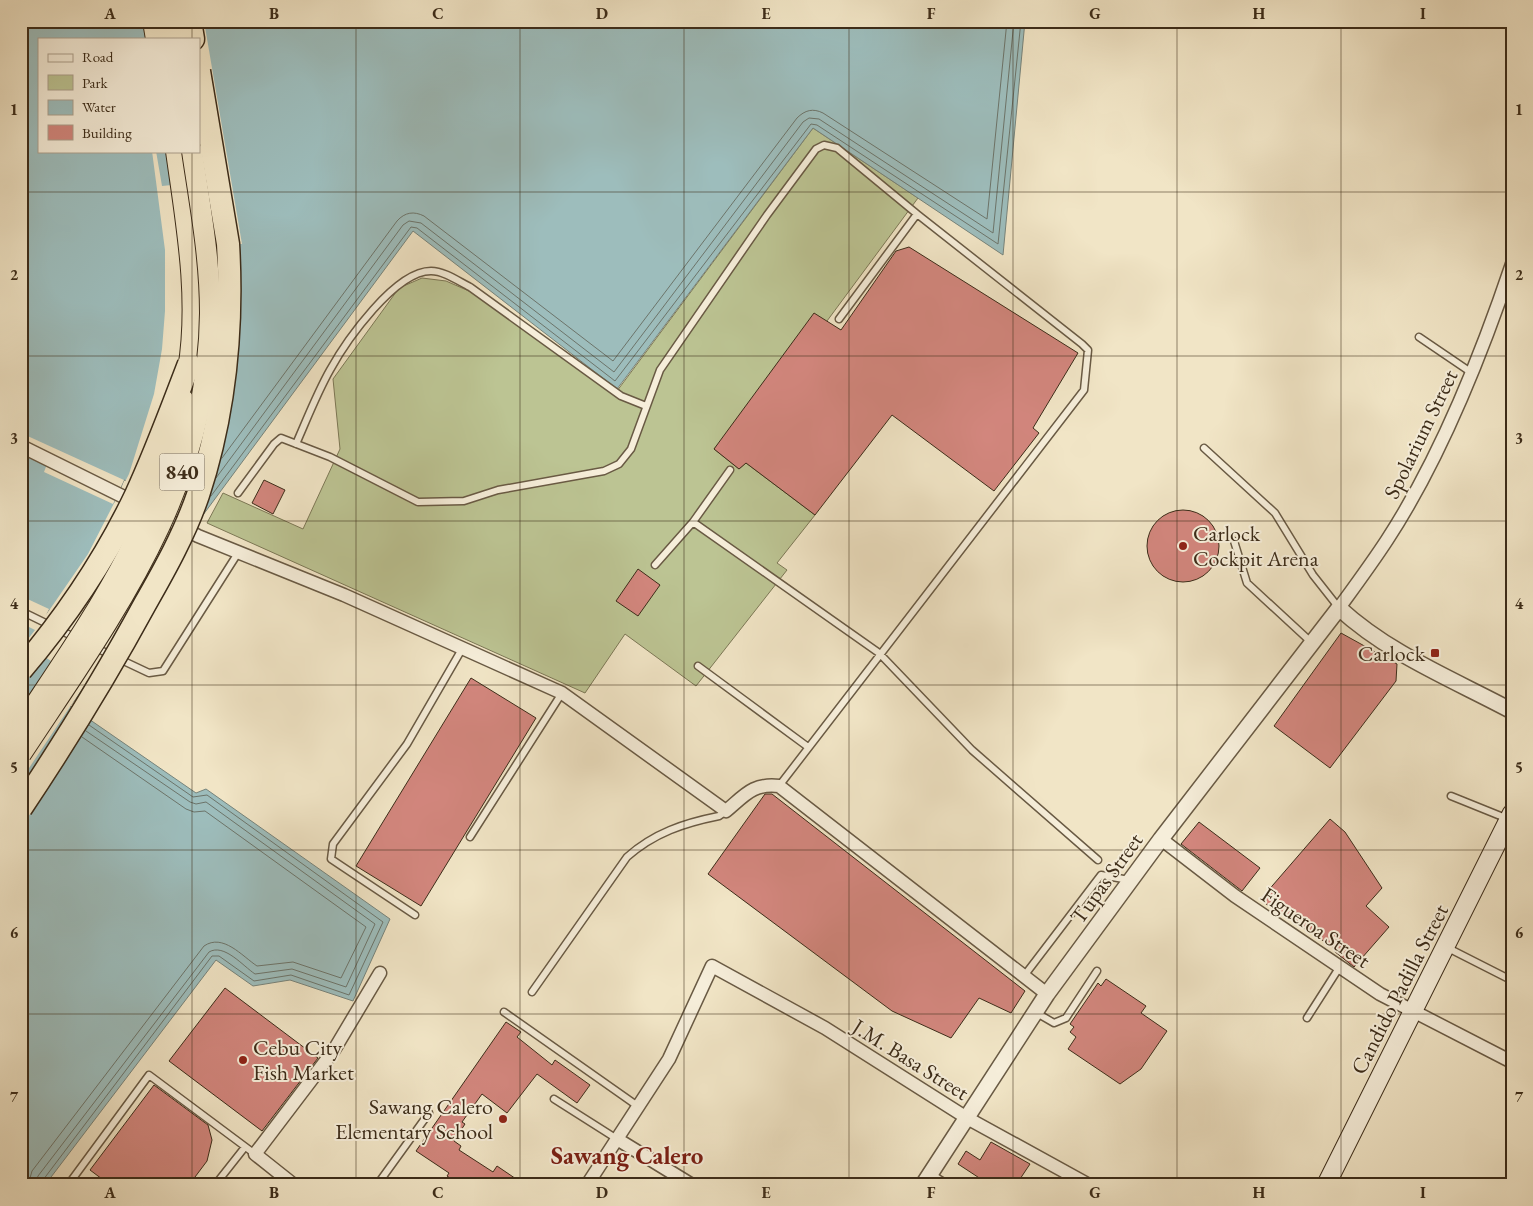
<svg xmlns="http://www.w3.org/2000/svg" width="1533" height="1206" font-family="'EB Garamond',serif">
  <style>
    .green { fill: #bcc493; stroke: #7c7856 }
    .water { fill: #9dbdbc; stroke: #76837b; fill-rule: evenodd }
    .pier { fill: #f1e5c6 }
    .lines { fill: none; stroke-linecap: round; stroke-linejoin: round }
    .shore { stroke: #6c746a; stroke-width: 1 }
    .building { fill: #d2867d; stroke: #3c2c19 }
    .service-casing { stroke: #695a44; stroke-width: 9 }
    .minor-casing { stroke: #695a44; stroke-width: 15 }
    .tertiary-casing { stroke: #695a44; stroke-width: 18 }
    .secondary-casing { stroke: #3c2c19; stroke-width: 20 }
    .trunk-casing { stroke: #3c2c19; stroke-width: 22 }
    .motorway-casing { stroke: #3c2c19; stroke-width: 25 }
    .service { stroke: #f6eeda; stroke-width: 6 }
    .minor { stroke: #f6eeda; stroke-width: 12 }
    .tertiary { stroke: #f6eeda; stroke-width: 15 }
    .secondary { stroke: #f6eeda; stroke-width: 18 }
    .trunk { stroke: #f1e5c6; stroke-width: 20 }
    .motorway { stroke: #f1e5c6; stroke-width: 22 }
    .trunk-bridge-casing { stroke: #3c2c19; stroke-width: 22; stroke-linecap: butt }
    .motorway-bridge-casing { stroke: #3c2c19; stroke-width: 25; stroke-linecap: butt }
    .trunk-bridge { stroke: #f1e5c6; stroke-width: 20 }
    .motorway-bridge { stroke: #f1e5c6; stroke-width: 22 }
    .grid { fill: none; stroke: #3c2c19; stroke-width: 1; stroke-opacity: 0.55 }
    .poi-dot { fill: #8f2418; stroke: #f6eeda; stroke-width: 2 }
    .labels { text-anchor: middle; stroke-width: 4; stroke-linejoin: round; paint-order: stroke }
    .shield { fill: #f6eeda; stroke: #746653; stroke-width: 1 }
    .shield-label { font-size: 21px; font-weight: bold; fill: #3c2c19 }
    .street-label { font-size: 22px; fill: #3c2c19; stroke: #f6eeda }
    .poi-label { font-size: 22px; fill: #3c2c19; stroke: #f6eeda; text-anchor: start }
    .quarter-label { font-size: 25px; font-weight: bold; fill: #7a1f14; stroke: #f6eeda }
    .neatline { fill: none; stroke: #3c2c19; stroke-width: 2 }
    .grid-label { font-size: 16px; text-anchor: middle; font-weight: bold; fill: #3c2c19 }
  </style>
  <rect width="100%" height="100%" fill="#f1e5c6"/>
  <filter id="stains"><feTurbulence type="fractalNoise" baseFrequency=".004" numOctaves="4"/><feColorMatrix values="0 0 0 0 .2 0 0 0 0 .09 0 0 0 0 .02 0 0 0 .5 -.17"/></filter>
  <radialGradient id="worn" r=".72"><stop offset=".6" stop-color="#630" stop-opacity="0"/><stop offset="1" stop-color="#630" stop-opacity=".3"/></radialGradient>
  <path class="green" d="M813 128 918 198 827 321 714 449 739 469 746 463 815 515 777 563 787 570 696 686 625 634 585 693 207 523 223 493 303 529 340 449 333 379 399 288 422 278 446 281 485 298 614 395Z"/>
  <path class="water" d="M21 21H1025L1003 255 813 128 617 389 413 231 203 515 124 480 114 504 185 540 121 640 49 610 36 630 104 663 70 706 196 793 206 789 390 919 353 1001 290 980 253 986 216 960 45 1185H21ZM39 39H199V151H39Z"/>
  <path class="pier" d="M144 21H204L242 244 215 245 208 425 183 508 126 483 117 503 172 531 115 640 50 612 39 629 102 659 21 780V708L51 661 45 657 21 684V648L35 630 21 623V596L49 609 46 615 88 554 129 474 154 394 162 349 165 311V250L152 151H156L162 186 172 185 166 151H199V39Z
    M21 433 124 480 113 504 44 472 47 464 21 449Z"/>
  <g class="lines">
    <path class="shore" d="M222 458 397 221C405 212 414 211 424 216L613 361 797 118C805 110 813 108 823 113L987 219 1007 21
      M216 478 403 225 409 221 421 223 614 372 803 122 809 118 819 119 993 233 1014 21
      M211 496 411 227 417 228 615 381 811 124 817 125 998 244 1021 21
      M28 1185 32 1171 204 946C223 933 242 956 257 966L293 962 341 978 366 927 205 811 194 812 186 809 82 737
      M35 1185 38 1176 209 952C224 943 243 966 255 974L292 969 346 987 375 924 206 802 196 804 190 802 86 731
      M41 1185 43 1180 212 956H219L254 981 291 975 349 995 383 922 207 795 193 797 89 725"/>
  </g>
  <path class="building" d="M909 247 1078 353 1033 428 1039 433 994 491 892 415 815 515 746 463 739 469 714 449 814 313 841 330 896 251Z
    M264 480 285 490 273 514 252 503Z
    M1147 546a36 36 0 1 1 72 0a36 36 0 1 1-72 0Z
    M638 569 660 585 638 616 616 601Z
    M1341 633 1397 664 1396 681 1330 768 1274 726Z
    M471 678 536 718 421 906 356 866Z
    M765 794H772L1025 991 1011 1013 979 998 951 1038 892 1011 708 874Z
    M1330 819 1345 832 1382 888 1366 906 1389 927 1354 967 1334 951 1336 949 1260 900Z
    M1199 822 1260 868 1242 891 1181 844Z
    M1106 979 1146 1006 1141 1013 1167 1031 1141 1069 1120 1084 1068 1049 1076 1037 1070 1032 1074 1027 1070 1024 1098 983 1101 986Z
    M225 988 318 1058 262 1131 169 1061Z
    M506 1022 521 1032 517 1037 552 1065 555 1060 590 1085 577 1103 537 1074 507 1113 482 1094 462 1122 465 1124 454 1141 461 1146 459 1150 493 1172 497 1166 525 1185H460L447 1176 449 1173 416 1151Z
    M154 1085 208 1125 212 1140 207 1161 189 1185H110L90 1170Z
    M991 1142 1030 1164 1016 1185H990L958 1164 966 1151 980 1160Z"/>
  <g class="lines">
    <defs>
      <path id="service" d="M1419 337 1472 373
        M296 444C307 419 317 393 330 370 346 341 395 271 431 271 444 271 458 281 470 287L621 396 646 406
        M1204 448 1275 513 1313 575 1339 608
        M238 493 274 444 281 438 330 457 418 502 464 501 498 490 604 471 619 464 631 449 660 370 767 215 816 149 824 145 837 148 917 214
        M693 522 879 653 972 750 1098 860
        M1234 541 1247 583 1311 642
        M655 565 693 522 730 470
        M21 611 76 638
        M94 647 149 673 163 671 238 553
        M698 666 808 747
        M779 786 1084 390 1088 350 1082 344 917 214 839 319
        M1451 796 1508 819
        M470 837 562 693
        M415 915 331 859 333 844 407 744 462 649
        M1446 947 1509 979 1512 978
        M1024 976 1101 875 1129 880
        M532 992 627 857C654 833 684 823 719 816L726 811
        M504 1012 639 1107
        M1035 1012 1054 1023 1066 1018 1097 971
        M1307 1018 1339 968
        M554 1099 617 1139
        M931 1174 949 1185
        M68 1185 149 1075 255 1154
        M215 1185 245 1147
        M377 1185 429 1113"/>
      <path id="minor" d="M21 446 136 503
        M158 515 198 536 344 595 562 693 726 811C745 795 753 783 779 786L1047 994
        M1339 608C1355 586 1372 563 1387 540 1440 459 1481 356 1512 264
        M1161 839 1235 896 1380 994 1512 1062
        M617 1139 692 1185
        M294 1185 255 1154 334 1050 380 973
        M587 1185 669 1059 712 966 825 1028 967 1118 1089 1185"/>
      <path id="tertiary" d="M923 1185 1047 994 1161 839 1339 608C1389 654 1452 679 1512 711"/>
      <path id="secondary" d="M1326 1185 1512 813"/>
      <path id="trunk" d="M153 21 156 39
        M170 21 173 39
        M176 151C186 223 200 298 188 370"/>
      <path id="motorway" d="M190 21 193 39"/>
    </defs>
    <use href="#service" class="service-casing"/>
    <use href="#minor" class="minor-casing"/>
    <use href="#tertiary" class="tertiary-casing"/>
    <use href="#secondary" class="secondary-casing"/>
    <use href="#trunk" class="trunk-casing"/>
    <use href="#motorway" class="motorway-casing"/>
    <use href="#service" class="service"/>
    <use href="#minor" class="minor"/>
    <use href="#tertiary" class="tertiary"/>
    <use href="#secondary" class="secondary"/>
    <use href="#trunk" class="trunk"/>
    <use href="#motorway" class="motorway"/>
    <defs>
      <path id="trunk-bridge" d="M21 726C92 618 158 529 183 399
        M21 754C114 613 208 490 210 313 210 258 200 205 192 151"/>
      <path id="motorway-bridge" d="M21 670C66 617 106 558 136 495 156 452 172 408 189 364
        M21 808C65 742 107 674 145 604 165 569 185 533 198 495 225 413 233 330 228 244L199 71"/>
    </defs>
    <use href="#trunk-bridge" class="trunk-bridge-casing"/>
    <use href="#motorway-bridge" class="motorway-bridge-casing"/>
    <use href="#trunk-bridge" class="trunk-bridge"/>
    <use href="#motorway-bridge" class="motorway-bridge"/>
  </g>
  <path class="grid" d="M192 21V39M356 21V1185M520 21V1185M684 21V1185M849 21V1185M1013 21V1185M1177 21V1185M1341 21V1185M192 151V1185M21 192H1512M21 356H1512M21 521H1512M21 685H1512M21 850H1512M21 1014H1512"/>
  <g class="poi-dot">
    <circle cx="1183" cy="546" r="5"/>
    <rect x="1430" y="648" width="10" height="10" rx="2.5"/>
    <circle cx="243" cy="1060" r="5"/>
    <circle cx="503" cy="1119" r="5"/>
  </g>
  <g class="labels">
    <rect class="shield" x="159.5" y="453.5" width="45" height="37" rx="4"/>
    <g class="shield-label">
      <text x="182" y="479">840</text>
    </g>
    <g class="street-label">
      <text transform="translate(1420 434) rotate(-64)" y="8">Spolarium Street</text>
      <text transform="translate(1106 878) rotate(-54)" y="8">Tupas Street</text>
      <text transform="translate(1316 927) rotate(34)" y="8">Figueroa Street</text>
      <text transform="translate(1399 989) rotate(-63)" y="8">Candido Padilla Street</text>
      <text transform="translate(911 1059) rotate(32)" y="8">J.M. Basa Street</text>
    </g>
    <g class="poi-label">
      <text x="1193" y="541">Carlock<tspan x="1193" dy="25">Cockpit Arena</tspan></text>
      <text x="1425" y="661" text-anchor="end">Carlock</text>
      <text x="253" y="1055">Cebu City<tspan x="253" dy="25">Fish Market</tspan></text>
      <text x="493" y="1114" text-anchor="end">Sawang Calero<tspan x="493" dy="25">Elementary School</tspan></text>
    </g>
    <g class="quarter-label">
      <text x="627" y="1164">Sawang Calero</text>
    </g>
  </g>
  <rect width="1533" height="1206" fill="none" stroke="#f1e5c6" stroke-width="55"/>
  <rect x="38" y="38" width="162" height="115" fill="#f6eeda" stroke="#aca08d"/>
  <rect x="48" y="54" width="25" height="8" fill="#f6eeda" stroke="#aca08d"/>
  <text x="82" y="62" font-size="15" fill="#3c2c19">Road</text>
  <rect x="48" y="75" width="25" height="15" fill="#bcc493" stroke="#aca08d"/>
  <text x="82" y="88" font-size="15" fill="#3c2c19">Park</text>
  <rect x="48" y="100" width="25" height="15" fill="#9dbdbc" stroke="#aca08d"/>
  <text x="82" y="112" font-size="15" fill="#3c2c19">Water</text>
  <rect x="48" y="125" width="25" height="15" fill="#d2867d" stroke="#aca08d"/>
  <text x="82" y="138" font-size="15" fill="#3c2c19">Building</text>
  <rect x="28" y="28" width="1478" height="1150" class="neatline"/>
  <g class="grid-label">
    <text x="110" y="19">A</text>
    <text x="274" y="19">B</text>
    <text x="438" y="19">C</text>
    <text x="602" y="19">D</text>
    <text x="766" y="19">E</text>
    <text x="931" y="19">F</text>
    <text x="1095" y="19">G</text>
    <text x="1259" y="19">H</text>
    <text x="1423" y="19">I</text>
    <text x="14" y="115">1</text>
    <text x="1519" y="115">1</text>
    <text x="14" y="280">2</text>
    <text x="1519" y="280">2</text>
    <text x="14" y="444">3</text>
    <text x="1519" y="444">3</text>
    <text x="14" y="609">4</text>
    <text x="1519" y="609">4</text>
    <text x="14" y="773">5</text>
    <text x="1519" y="773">5</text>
    <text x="14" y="938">6</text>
    <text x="1519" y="938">6</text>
    <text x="14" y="1102">7</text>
    <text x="1519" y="1102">7</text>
    <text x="110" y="1198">A</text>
    <text x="274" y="1198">B</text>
    <text x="438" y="1198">C</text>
    <text x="602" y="1198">D</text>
    <text x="766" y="1198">E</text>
    <text x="931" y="1198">F</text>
    <text x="1095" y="1198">G</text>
    <text x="1259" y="1198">H</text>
    <text x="1423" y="1198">I</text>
  </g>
  <rect width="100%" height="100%" filter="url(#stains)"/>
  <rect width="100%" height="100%" fill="url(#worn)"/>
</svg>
